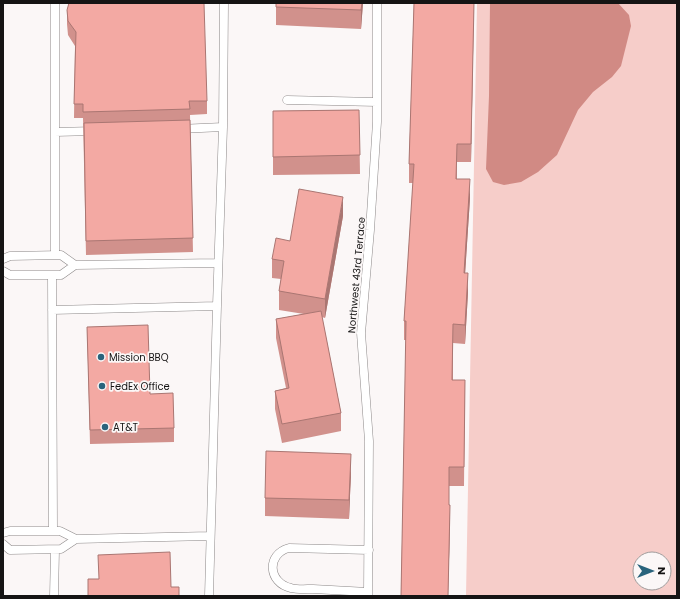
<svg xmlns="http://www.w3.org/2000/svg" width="680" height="599" font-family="Poppins,sans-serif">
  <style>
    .green { fill: #f6cdc9; fill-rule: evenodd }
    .water { fill: #d18a84 }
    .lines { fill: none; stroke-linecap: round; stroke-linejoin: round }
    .lane-casing { stroke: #8c8888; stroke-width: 9 }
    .lane { stroke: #fff; stroke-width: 8 }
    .wall { fill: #d1918c }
    .shaded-wall { fill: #aa7672 }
    .building { fill: #f3a9a3; stroke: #aa7672 }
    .poi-dot { fill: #29637c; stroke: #fbf7f7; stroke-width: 1.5 }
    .labels { text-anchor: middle; stroke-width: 3.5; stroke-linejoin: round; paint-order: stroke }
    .street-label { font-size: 10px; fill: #151414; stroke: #fbf7f7 }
    .poi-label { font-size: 10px; fill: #151414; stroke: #fbf7f7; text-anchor: start }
  </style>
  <rect width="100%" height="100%" fill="#fbf7f7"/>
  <path class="green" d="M477 3H676L677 596H466ZM640 559H664V583H640Z"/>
  <path class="water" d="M490 3H618L629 15 631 26 621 66 612 77 593 92 578 110 557 155 538 172 521 182 504 185 493 182 486 169 489 96Z"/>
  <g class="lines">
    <defs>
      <path id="lane" d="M55 3V255
        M287 100 377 102
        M179 129 223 127
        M55 132 94 131
        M3 259 10 256 61 255 75 265
        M3 271 10 275H61L75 265 218 263
        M52 275 53 531
        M52 310 217 306 223 127 224 3
        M3 533 10 531H60L76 539 210 536
        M3 544 10 550 61 549 76 539
        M368 592C350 591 331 590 313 589 306 589 298 590 291 588 268 583 266 554 289 548L369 550
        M54 596 55 550
        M209 596 217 306
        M368 596 369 441 361 333 370 230 377 122V3"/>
    </defs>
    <use href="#lane" class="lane-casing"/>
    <use href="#lane" class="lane"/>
  </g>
  <path class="wall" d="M276 3H363L361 29 276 25Z
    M414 3H474L471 162H457V179L470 198 465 273 468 292 465 344 453 343V380H465L464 486H449V505L450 523 448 596H401L403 489 406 340H404V321L413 183H409V164Z
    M67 10 207 101V114L190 115 193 252 86 255 83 118H74L75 46 68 35 67 24Z
    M359 110 360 174 273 175V111Z
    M343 216 325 318 322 317 341 413V431L282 443 275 409V391L286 388 276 338V319L304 314 279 310V291L281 279 272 278V259L290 241Z
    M87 327 150 394 174 428V442L90 444Z
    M351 472 349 519 265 516V498Z"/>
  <path class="shaded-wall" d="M362 3H363L361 29V10Z
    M474 3 471 162V144Z
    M470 179V198L464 291V273Z
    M343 197V216L325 318V299Z
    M468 273V292L465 344V325Z
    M351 454V472L349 519V500Z
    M450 505V523L448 596Z"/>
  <path class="building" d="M69 3H204L207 101H189L190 109 83 112V104H74L76 32 68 21 67 10Z
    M276 3H362L361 10 276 7Z
    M414 3H474L471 144H457L456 179H470L464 273H468L465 325 453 324 452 380H465L464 467H449V505H450L448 596H460H401L403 489 406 321H404L414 164H409Z
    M359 110 360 155 273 157V111Z
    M190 120 193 238 86 241 84 123Z
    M299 189 343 197 325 299 279 291 284 261 272 259 276 238 290 241Z
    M321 311 341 413 282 424 275 391 289 388 276 319Z
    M148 325 150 394 173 393 174 428 90 430 87 327Z
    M266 451 351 454 349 500 265 498Z
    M170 552 171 587H179V596H88V579H99L98 555Z"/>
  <g class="poi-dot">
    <circle cx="101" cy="357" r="4"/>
    <circle cx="102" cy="386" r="4"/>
    <circle cx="105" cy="427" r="4"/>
  </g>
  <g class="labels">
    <g class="street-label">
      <text transform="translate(356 275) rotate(-85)" y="4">Northwest 43rd Terrace</text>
    </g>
    <g class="poi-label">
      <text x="109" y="361">Mission BBQ</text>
      <text x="110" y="390">FedEx Office</text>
      <text x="113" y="431">AT&amp;T</text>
    </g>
  </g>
  <rect width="680" height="599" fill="none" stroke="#151414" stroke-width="8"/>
  <g transform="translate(652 571) rotate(90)"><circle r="19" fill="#fbf7f7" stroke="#9f9c9c"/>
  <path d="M0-3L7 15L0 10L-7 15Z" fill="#29637c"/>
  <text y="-6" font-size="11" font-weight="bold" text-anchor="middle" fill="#151414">N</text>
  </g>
</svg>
